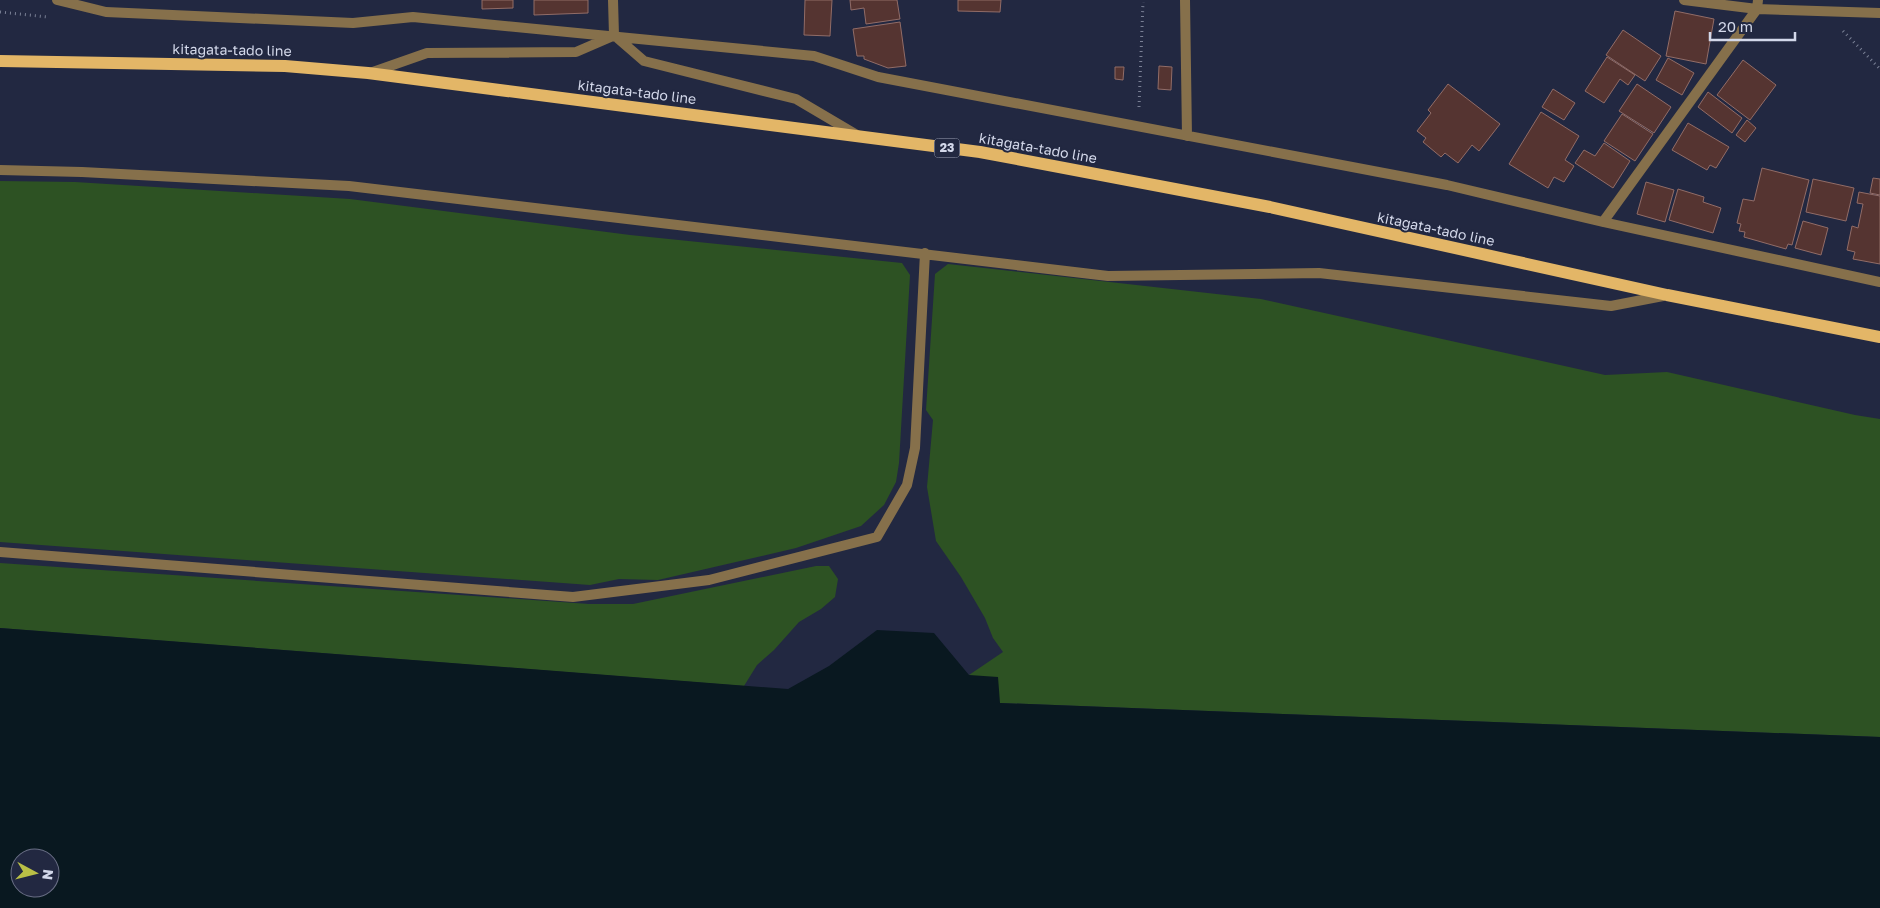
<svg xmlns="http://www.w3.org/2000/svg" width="1880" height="908" font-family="'Golos Text',sans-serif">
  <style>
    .green { fill: #2d5223 }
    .water { fill: #091820; fill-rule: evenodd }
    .building { fill: #553431; stroke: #916c67 }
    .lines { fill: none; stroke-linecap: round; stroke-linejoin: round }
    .path { stroke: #7a8095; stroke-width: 3; stroke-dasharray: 1 4; stroke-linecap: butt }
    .service { stroke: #86704b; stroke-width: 10 }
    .minor { stroke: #86704b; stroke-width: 10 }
    .primary { stroke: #e3b667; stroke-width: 12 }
    .labels { text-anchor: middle; stroke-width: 4; stroke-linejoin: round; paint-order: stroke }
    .shield { fill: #222841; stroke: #9ea3b7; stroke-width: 1 }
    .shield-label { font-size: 12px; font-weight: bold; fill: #d3d8ea }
    .street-label { font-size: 14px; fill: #d3d8ea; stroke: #222841 }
  </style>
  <rect width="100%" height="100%" fill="#222841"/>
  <path class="green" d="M0 181 75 182 350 199 630 235 902 263 910 275 899 463 896 482 884 505 861 526 796 548 658 580 619 579 590 585 0 542Z
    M948 264 1261 299 1605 375 1667 372 1855 415 1880 419V737L1000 703 969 675 1003 652 993 638 985 618 961 577 936 541 927 487 933 420 926 410 935 274Z
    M0 563 589 604H633L816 566H829L838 579 835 597 821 609 799 622 774 650 757 665 744 686 0 628Z"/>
  <path class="water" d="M0 628 788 689 829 666 877 630 934 633 969 675 998 677 1000 703 1880 737V908H0ZM20 858H50V888H20Z"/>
  <path class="building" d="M482 0H513V8L482 9Z
    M534 0H588V13L534 15Z
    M805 0H832L830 36 804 35Z
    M850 0H897L900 19 866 24 864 8 851 10Z
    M958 0H1001L1000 12 958 11Z
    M1675 11 1714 19 1706 64 1666 56Z
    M900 22 906 66 888 68 864 59V56H857L853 29Z
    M1623 30 1661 56 1645 81 1606 55Z
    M1607 57 1635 75 1628 85 1620 79 1604 103 1585 91Z
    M1668 58 1694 73 1682 95 1656 80Z
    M1743 60 1776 85 1750 120 1717 95Z
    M1159 66 1172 67 1171 90 1158 89Z
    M1115 67H1124L1123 80 1115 79Z
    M1448 84 1500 124 1479 151 1472 145 1458 163 1445 153 1441 157 1423 142 1426 138 1417 131 1431 113 1428 110Z
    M1637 84 1671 107 1654 133 1619 111Z
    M1553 89 1575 103 1564 120 1542 107Z
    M1708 92 1742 118 1732 133 1698 107Z
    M1541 112 1579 136 1565 160 1574 166 1564 182 1554 177 1548 188 1509 164Z
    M1622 114 1653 134 1635 161 1604 141Z
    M1747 120 1756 128 1745 142 1736 135Z
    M1688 123 1729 147 1716 168 1710 165 1707 170 1672 150Z
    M1604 143 1630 161 1613 188 1575 163 1584 150 1595 156Z
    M1762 168 1809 180 1792 245 1788 244 1786 249 1744 237 1745 232 1739 231 1741 224 1737 223 1743 199 1754 201Z
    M1873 178 1880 179V195L1870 193Z
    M1813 179 1854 188 1846 221 1806 212Z
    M1646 182 1674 190 1665 222 1637 214Z
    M1678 189 1704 197 1703 202 1721 208 1713 233 1669 220Z
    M1859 192 1880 196V264L1853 259 1855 252 1847 250 1852 226 1858 228 1863 204 1857 203Z
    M1803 221 1828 228 1821 255 1795 248Z"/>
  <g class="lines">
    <path class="path" d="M0 12 48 17
      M1843 31 1880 69
      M1139 107 1143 2"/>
    <path class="service" d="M0 170 82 172 349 186 1108 276 1319 273 1611 306 1663 296
      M0 552 573 597 709 580 877 537 907 485 915 448 925 253"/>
    <path class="minor" d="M57 0 106 12 353 23 413 17 814 56 878 77 1447 185 1603 222 1880 282
      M613 0 614 35 644 61 796 99 857 135
      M1185 0 1187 136
      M1684 0 1757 9 1880 13
      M370 73 427 53 576 52 613 36
      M1603 222 1757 9 1758 0"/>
    <path class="primary" d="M0 61 285 66 368 73 980 152 1270 207 1667 295 1880 337"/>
  </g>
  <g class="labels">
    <rect class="shield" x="934.5" y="138.5" width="25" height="19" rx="4"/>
    <g class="shield-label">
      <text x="947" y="152">23</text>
    </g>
    <g class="street-label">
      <text transform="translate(232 50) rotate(1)" y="5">kitagata-tado line</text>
      <text transform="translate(637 92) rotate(7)" y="5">kitagata-tado line</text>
      <text transform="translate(1038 148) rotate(10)" y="5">kitagata-tado line</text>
      <text transform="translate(1436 229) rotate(12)" y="5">kitagata-tado line</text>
    </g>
  </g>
  <g transform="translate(35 873) rotate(97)"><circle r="24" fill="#222841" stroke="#696e85"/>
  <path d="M0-4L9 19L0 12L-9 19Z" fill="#bac046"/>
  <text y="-8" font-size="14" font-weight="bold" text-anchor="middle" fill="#d3d8ea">N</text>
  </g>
  <path d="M1710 32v8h85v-8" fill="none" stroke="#d3d8ea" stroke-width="2.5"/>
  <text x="1718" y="32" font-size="15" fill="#d3d8ea" stroke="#222841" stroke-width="4" paint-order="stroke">20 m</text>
</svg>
